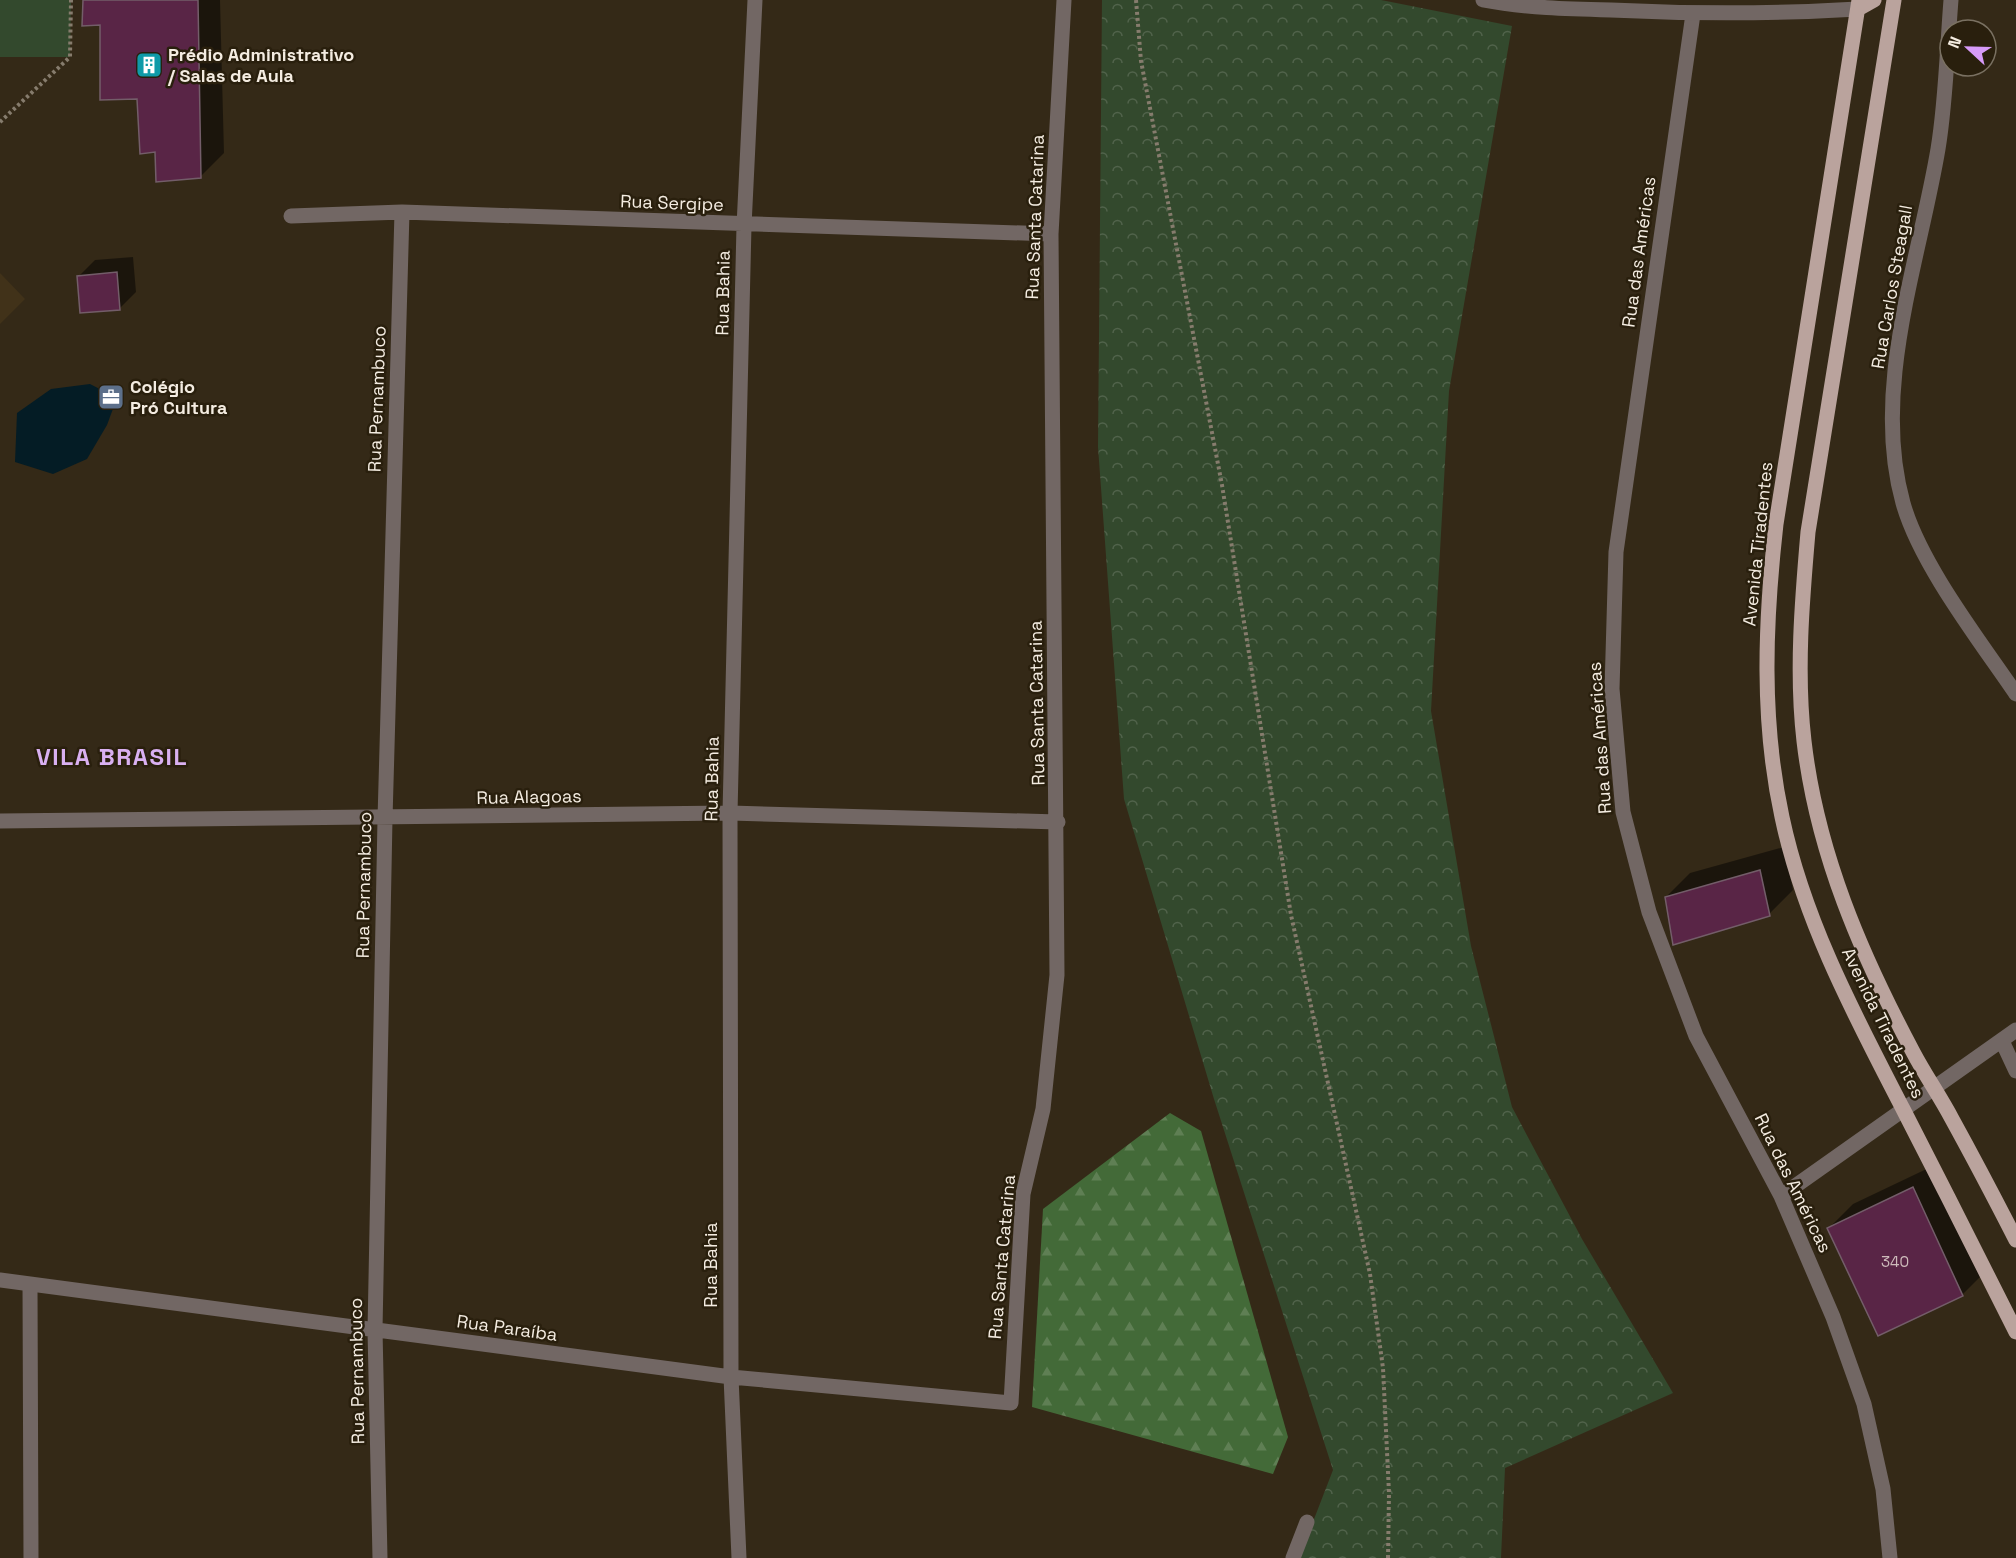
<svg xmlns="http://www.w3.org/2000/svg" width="2016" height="1558" font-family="'Space Grotesk',sans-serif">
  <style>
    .built { fill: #413219 }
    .green { fill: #33492d }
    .forest { fill: url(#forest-firs) }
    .park { fill: url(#park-crowns) }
    .water { fill: #041c25 }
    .shadow { fill: #0007 }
    .building { fill: #592546; stroke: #735d69; stroke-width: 1.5 }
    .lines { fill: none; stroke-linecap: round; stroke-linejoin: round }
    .path { stroke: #867c6d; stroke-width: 4; stroke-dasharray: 3 3; stroke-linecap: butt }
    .minor { stroke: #726764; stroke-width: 15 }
    .tertiary { stroke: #726764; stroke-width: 15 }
    .primary { stroke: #baa39d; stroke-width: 15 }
    .labels { text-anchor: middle; stroke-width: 5; stroke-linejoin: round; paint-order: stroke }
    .number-label { font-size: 15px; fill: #cdbaba }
    .poi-label { font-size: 18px; font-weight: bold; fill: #f4ece1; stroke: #291f0d; text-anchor: start }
    .street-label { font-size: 18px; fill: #f4ece1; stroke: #291f0d }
    .district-label { font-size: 24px; font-weight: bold; letter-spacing: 1.5px; fill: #d9b0f1; stroke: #291f0d }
  </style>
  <defs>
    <pattern id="forest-firs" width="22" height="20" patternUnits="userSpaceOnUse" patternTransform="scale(1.5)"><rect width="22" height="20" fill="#436a38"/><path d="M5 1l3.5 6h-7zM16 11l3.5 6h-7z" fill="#5f7f54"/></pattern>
    <pattern id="park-crowns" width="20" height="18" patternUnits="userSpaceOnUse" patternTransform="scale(1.5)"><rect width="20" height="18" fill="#33492d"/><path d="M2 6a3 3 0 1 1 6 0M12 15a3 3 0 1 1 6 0" fill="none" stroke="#51634b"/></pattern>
  </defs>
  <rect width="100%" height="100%" fill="#342917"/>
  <path class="built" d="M0 273 25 299 0 324Z"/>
  <path class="green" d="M0 0H71L70 57H0Z"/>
  <path class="forest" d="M1170 1113 1201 1131 1288 1437 1273 1474 1032 1407 1043 1209Z"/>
  <path class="park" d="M1102 0H1381L1512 26 1449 391 1431 711 1471 946 1512 1107 1582 1239 1673 1393 1505 1468 1501 1558H1299L1333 1470 1214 1099 1124 799 1098 447Z"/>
  <path class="water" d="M90 384 117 398 107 425 87 459 53 474 15 462 17 413 51 389Z"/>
  <path class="shadow" d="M85 0H220L224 153 200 177 157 151 138 98 102 24Z
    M133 257 136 292 120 308 79 276 95 260Z
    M1784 847 1793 890 1769 914 1666 897 1690 873Z
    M1937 1164 1986 1271 1962 1295 1829 1228 1853 1204Z"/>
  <path class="building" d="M83 0H198L201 178 156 182 155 152 140 154 137 99 100 100V25L82 26Z
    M117 272 120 310 80 313 77 276Z
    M1760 870 1770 916 1673 945 1665 897Z
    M1913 1187 1963 1296 1878 1336 1827 1228Z"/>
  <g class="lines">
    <path class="path" d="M1136 0 1141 61 1222 485 1291 915 1370 1274 1383 1368 1389 1493 1388 1558
      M0 122 70 57 71 0"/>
    <path class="minor" d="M1951 0C1947 49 1946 101 1938 149 1919 262 1871 389 1903 503 1920 564 1980 641 2016 694
      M1693 14 1616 552 1612 689 1623 812 1649 912 1696 1036 1781 1196 1833 1317 1864 1404 1883 1489 1890 1558
      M291 216 402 212 1051 234
      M0 821 730 813 1058 822
      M2002 1041 2016 1071
      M1781 1196 2016 1030
      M0 1280 731 1377 1011 1403 1023 1194 1043 1109 1057 975 1051 234 1064 0
      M30 1284 31 1558
      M380 1558 375 1330 385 819 402 212
      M739 1558 731 1377 730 813 744 226 755 0
      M1293 1558 1307 1522"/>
    <path class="tertiary" d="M1483 0C1525 8 1568 9 1611 10 1693 14 1775 14 1858 9"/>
    <path class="primary" d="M1859 0 1776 524C1765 622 1761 720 1782 817 1804 921 1855 1016 1903 1109 1941 1183 1979 1258 2016 1332
      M1894 0 1808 532C1802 601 1796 673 1804 741 1817 853 1861 954 1913 1052 1925 1075 1940 1096 1952 1119 1974 1159 1995 1199 2016 1240
      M1858 9 1874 0"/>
  </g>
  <defs>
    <symbol id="building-square" viewBox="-11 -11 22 22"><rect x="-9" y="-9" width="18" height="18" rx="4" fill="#0f9aa8" stroke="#291f0d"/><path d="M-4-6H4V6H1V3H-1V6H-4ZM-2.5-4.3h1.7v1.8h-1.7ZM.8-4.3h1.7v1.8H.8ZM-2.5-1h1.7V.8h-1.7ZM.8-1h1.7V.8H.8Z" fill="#fff"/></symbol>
    <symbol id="office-square" viewBox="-11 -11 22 22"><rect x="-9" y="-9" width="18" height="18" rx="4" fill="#5c6f8a" stroke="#291f0d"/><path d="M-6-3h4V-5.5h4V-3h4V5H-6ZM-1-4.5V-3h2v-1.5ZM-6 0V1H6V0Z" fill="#fff"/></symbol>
  </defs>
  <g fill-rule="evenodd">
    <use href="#building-square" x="134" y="50" width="30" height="30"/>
    <use href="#office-square" x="96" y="382" width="30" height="30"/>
  </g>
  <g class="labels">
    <g class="number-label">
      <text x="1895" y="1267">340</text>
    </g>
    <g class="poi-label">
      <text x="168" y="61">Prédio Administrativo<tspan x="168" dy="21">/ Salas de Aula</tspan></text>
      <text x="130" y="393">Colégio<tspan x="130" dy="21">Pró Cultura</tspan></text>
    </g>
    <g class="street-label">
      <text transform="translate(672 203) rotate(2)" y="6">Rua Sergipe</text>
      <text transform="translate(1035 217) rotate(-88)" y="6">Rua Santa Catarina</text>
      <text transform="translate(1639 252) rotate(-82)" y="6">Rua das Américas</text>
      <text transform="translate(1892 287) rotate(-80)" y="6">Rua Carlos Steagall</text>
      <text transform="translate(723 293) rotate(-89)" y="6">Rua Bahia</text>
      <text transform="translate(377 399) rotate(-88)" y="6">Rua Pernambuco</text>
      <text transform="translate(1758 544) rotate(-84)" y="6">Avenida Tiradentes</text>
      <text transform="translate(1037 703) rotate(-91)" y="6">Rua Santa Catarina</text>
      <text transform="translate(1600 738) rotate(-94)" y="6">Rua das Américas</text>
      <text transform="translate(712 779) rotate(-89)" y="6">Rua Bahia</text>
      <text transform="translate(529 797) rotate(-1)" y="6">Rua Alagoas</text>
      <text transform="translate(364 885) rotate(-89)" y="6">Rua Pernambuco</text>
      <text transform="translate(1883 1023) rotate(64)" y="6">Avenida Tiradentes</text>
      <text transform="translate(1793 1183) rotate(64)" y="6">Rua das Américas</text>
      <text transform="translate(1002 1257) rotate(-85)" y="6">Rua Santa Catarina</text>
      <text transform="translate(711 1265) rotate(-90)" y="6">Rua Bahia</text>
      <text transform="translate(507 1328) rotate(8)" y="6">Rua Paraíba</text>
      <text transform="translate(357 1371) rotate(-91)" y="6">Rua Pernambuco</text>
    </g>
    <g class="district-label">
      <text x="112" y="765">VILA BRASIL</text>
    </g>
  </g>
  <g transform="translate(1968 48) rotate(292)"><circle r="28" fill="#291f0d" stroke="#7a7162" stroke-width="1.5"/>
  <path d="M0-4.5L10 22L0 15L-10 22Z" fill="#d79bf9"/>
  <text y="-9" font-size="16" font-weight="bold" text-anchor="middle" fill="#f4ece1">N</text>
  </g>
</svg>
